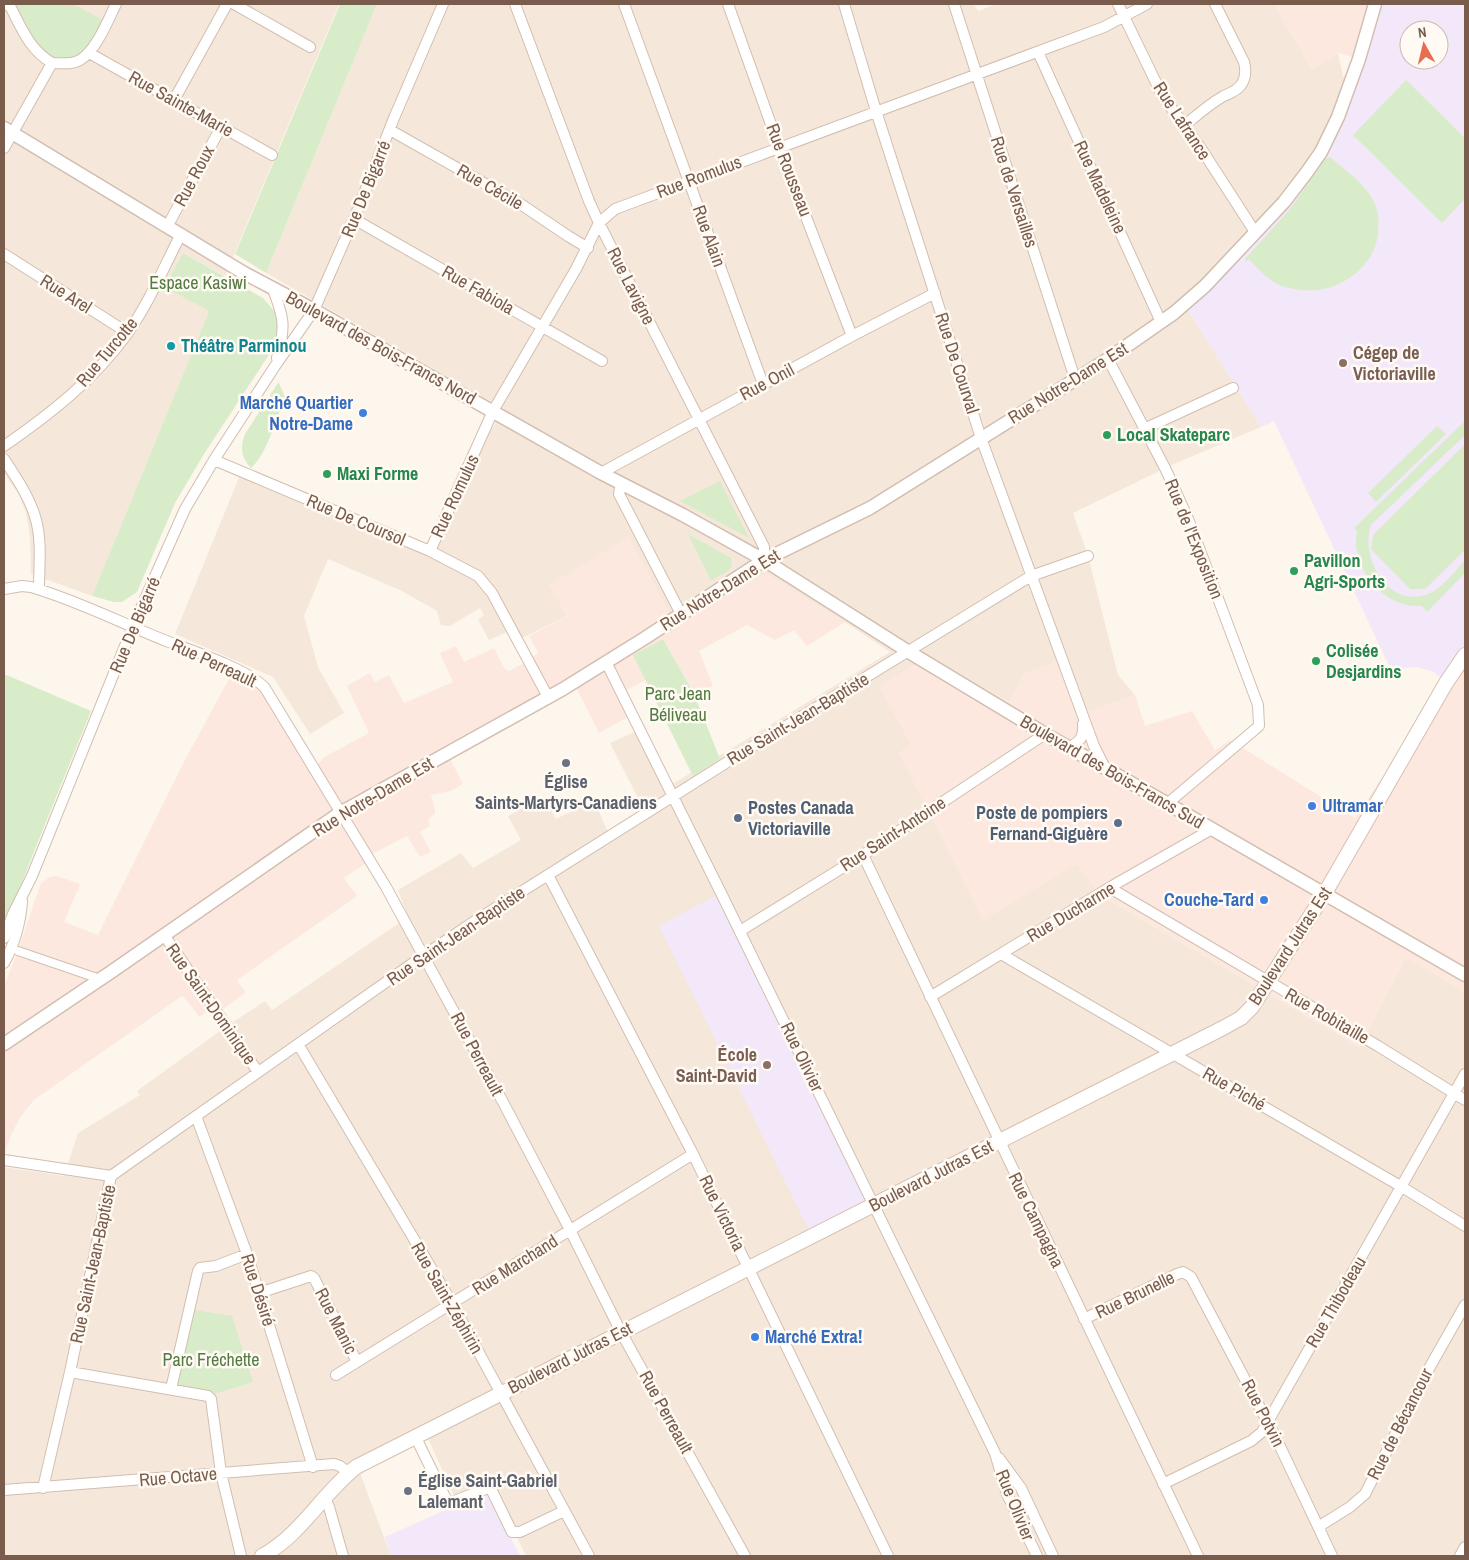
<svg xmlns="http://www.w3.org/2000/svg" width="1469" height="1560" font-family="'Archivo Narrow',sans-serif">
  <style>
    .residential { fill: #f5e8da }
    .commercial { fill: #fde8e0 }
    .education { fill: #f3e8fa; fill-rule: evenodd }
    .green { fill: #d8ecc9 }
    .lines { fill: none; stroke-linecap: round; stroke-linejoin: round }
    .pedestrian-casing { stroke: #d1beb0; stroke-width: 10 }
    .minor-casing { stroke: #d1beb0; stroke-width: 12 }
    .tertiary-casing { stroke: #d1beb0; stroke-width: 15 }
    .secondary-casing { stroke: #d6c0b0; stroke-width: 16 }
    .pedestrian { stroke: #fff; stroke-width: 8 }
    .minor { stroke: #fff; stroke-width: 10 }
    .tertiary { stroke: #fff; stroke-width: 12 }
    .secondary { stroke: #fff; stroke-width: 14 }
    .culture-dot { fill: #0f9aa8; stroke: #fffaf3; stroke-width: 2 }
    .education-dot { fill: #8d6e63; stroke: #fffaf3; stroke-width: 2 }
    .shop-dot { fill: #3f7fe0; stroke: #fffaf3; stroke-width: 2 }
    .leisure-dot { fill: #2e9e5b; stroke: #fffaf3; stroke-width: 2 }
    .worship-dot { fill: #6b7280; stroke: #fffaf3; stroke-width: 2 }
    .service-dot { fill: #5c6f8a; stroke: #fffaf3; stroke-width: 2 }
    .labels { text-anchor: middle; stroke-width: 5; stroke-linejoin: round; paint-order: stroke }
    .street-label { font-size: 18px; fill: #7a5c4d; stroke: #fffaf3 }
    .park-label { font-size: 18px; fill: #537a41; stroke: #fffaf3 }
    .culture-label { font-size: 18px; font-weight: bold; fill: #0d838f; stroke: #fffaf3; text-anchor: start }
    .education-label { font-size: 18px; font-weight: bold; fill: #785e54; stroke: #fffaf3; text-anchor: start }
    .shop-label { font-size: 18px; font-weight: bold; fill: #366cbe; stroke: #fffaf3; text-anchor: end }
    .leisure-label { font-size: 18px; font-weight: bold; fill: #27864d; stroke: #fffaf3; text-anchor: start }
    .worship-label { font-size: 18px; font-weight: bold; fill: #5b616d; stroke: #fffaf3 }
    .service-label { font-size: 18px; font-weight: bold; fill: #4e5e75; stroke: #fffaf3; text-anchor: start }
  </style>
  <rect width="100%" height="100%" fill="#fdf6ec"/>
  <path class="residential" d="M4 4H339L225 276 183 253 164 287 209 311 92 596 31 574 30 537 26 513 19 495 4 473Z
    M377 4H974L978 11 997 4H1274L1312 69 1338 53 1347 94 1320 153 1185 305 1261 427 1174 464 1073 513 1088 556 1118 675 1135 695 1086 713 1025 673 1009 702 928 657 880 687 912 745 899 753 1077 863 1099 894 1359 1047 1406 957 1465 992V1556H526L491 1483 455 1498 426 1434 359 1470 391 1556H4V1167L64 1176 78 1133 140 1095 137 1091 227 1026 265 1001 272 1010 408 917 398 890 461 853 473 868 521 840 508 816 543 797 556 819 594 800 608 832 644 810 610 743 637 731 666 788 890 652 845 622 766 574 675 623 550 585 567 616 514 642 507 632 489 640 478 620 484 615 480 608 450 626 441 625 437 611 402 591 328 559 304 616 318 667 344 713 310 734 273 677 175 634 240 475 433 558 477 453 504 409 266 273Z"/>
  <path class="commercial" d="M1274 4H1375L1359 59 1338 53 1312 70Z
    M629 537 675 623 766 574 845 622 807 646 794 630 775 640 747 625 699 651 713 686 694 694 663 639 634 655 646 680 621 693 632 715 599 733 574 683 447 753 463 784 451 791 431 795 435 809V814L428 819 430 826 420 832 431 852 420 857 407 836 374 853 368 862 344 878 357 896 237 980 245 992 244 994 223 1009 219 1004 199 1017 190 1004 182 996 34 1100 21 1116 11 1135 4 1155V986L16 956 41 883 50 877 57 876 80 884 64 922 98 935 185 760 231 675 261 684 313 768 326 756 369 733 347 686 370 673 375 682 389 675 404 703 453 682 440 653 456 646 464 662 494 648 504 668 509 671 525 663 538 653 529 636 567 616 549 585Z
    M1465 655V992L1406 957 1359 1047 1099 894 1077 864 983 920 899 753 912 745 879 686 928 657 1009 702 1025 673 1067 658 1086 713 1135 695 1145 726 1192 711 1215 750 1230 740 1355 818Z"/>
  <path class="education" d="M1375 4H1465V655L1446 683 1434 672 1417 667 1405 668 1392 672 1274 421 1261 427 1185 305 1320 153ZM1409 30H1439V60H1409Z
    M721 893 874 1205 812 1236 659 926Z
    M487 1491 520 1556H391L385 1537Z"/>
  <path class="green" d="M11 4H73L107 22 78 61 42 57Z
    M340 4H377L266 273 235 254Z
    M1406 80 1465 138V199L1442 223 1353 135Z
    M1330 157C1346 171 1369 186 1376 207 1379 214 1379 225 1378 233 1376 261 1350 284 1323 289 1311 292 1297 290 1285 287 1271 283 1259 271 1249 259L1246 262 1245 259 1290 209 1325 159Z
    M183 253 263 298 275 312 277 318 278 333 276 344 204 454 175 503 137 592 122 602H114L92 596 209 311 164 287Z
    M278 383H279L285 397C277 417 267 454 251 468 241 458 240 447 245 434Z
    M1465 421V435L1371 525C1360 558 1388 609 1428 594 1442 589 1455 571 1465 560V573L1427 612 1422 606C1390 608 1363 582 1357 551 1355 545 1356 538 1357 531L1354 528Z
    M1437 426 1446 434 1376 502 1368 493Z
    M1465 444V550L1425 589H1410L1371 549 1373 535Z
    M720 481 749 538 680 501Z
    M688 534 731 558 732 566 729 570 711 581Z
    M663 639 694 694 720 759 693 776 633 655Z
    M4 674 91 711 35 849 4 930Z
    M189 1309 232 1316 253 1382 208 1396 171 1389Z"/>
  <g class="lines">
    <defs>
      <path id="pedestrian" d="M18 951 100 979"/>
      <path id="minor" d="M5 4 10 6C22 29 29 49 52 63
        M234 4 310 47
        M515 4 589 201 599 223 764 547V560
        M624 4 763 384
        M728 4 779 147 852 336
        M844 4 876 111 981 438 1094 746 1105 768
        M954 4 1075 379
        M1118 4 1162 95 1202 150 1255 232
        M1038 52 1161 322
        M89 53 272 155
        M174 100 227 4
        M1184 126C1196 116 1208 105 1222 97 1229 93 1236 92 1241 85 1246 78 1246 70 1244 62L1215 4
        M390 130 519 203 568 236 588 248
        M4 148 52 63C61 63 72 65 80 60 96 51 108 20 116 4
        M354 219 602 361
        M168 225 221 127
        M4 254 128 333
        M272 287C284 317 286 327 277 358
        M1108 359 1166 470 1189 521 1258 705 1259 726 1167 804
        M1144 429 1233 388
        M4 446C50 414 94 380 127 334 149 303 164 267 181 234
        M4 459C16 478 30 497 36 520 42 542 39 567 39 589
        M214 460 430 551 478 576 492 593 548 697
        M601 473 852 336 935 293
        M621 484 619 494 681 614
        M430 551 493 411 576 269 599 223 615 209 1104 27 1147 4
        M4 589 22 586 31 587C79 601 123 624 169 642 193 651 249 670 265 688L386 887 504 1104 570 1230 621 1332 745 1556
        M606 662 721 893 995 1453 1007 1494 1037 1556
        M1069 748C1080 741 1084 738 1083 724
        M863 855 1198 1556
        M548 875 693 1154 888 1556
        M1110 888 1378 1046 1465 1100
        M740 931 863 855 1045 734
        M164 935 258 1072
        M4 938 13 914 32 876 133 626 185 509 214 460 275 366 314 310 354 219 394 118 443 4
        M1001 954 1402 1187 1465 1226
        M4 963C14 946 21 921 22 901
        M930 997 1119 882 1212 829
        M298 1044 452 1303 589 1556
        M196 1116 247 1254 313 1467
        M4 1160 111 1176
        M259 1293 311 1276 314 1278 357 1362
        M1084 1319 1177 1274 1183 1272 1191 1277 1276 1438 1332 1556
        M70 1372 208 1396 211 1399 221 1473 241 1556
        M336 1375 693 1154
        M171 1389 198 1271 200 1268 216 1266 247 1254
        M415 1436 447 1501 449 1503 488 1488 492 1491 512 1532H520L564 1511
        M999 1458 1021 1488 1053 1556
        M1163 1484 1251 1441 1262 1432 1465 1074
        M43 1488 70 1372 111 1176 423 956 478 919 729 761 1031 576 1088 556
        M4 1490 334 1464 340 1466 349 1473
        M324 1496 329 1507 343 1556
        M1318 1527 1350 1507 1365 1494 1427 1372 1465 1305
        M1460 1556 1465 1547"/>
      <path id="tertiary" d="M4 128 244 273 314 310 601 473 683 515 764 560 909 652 1045 734 1212 829 1465 975
        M4 1044 111 972 340 813 563 689 645 638 764 560 870 508 1108 359 1174 313 1205 286 1284 202 1307 172 1321 152 1338 117 1359 59 1375 4"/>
      <path id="secondary" d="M262 1556C301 1535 321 1495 356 1467L1223 1028 1241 1018 1252 1007 1325 893 1446 683 1465 655"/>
    </defs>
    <use href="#pedestrian" class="pedestrian-casing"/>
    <use href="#minor" class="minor-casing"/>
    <use href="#tertiary" class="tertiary-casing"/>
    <use href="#secondary" class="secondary-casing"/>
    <use href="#pedestrian" class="pedestrian"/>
    <use href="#minor" class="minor"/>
    <use href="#tertiary" class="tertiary"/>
    <use href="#secondary" class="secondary"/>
  </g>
  <circle class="culture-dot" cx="171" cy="346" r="5"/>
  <g class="education-dot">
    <circle cx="1343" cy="363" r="5"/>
    <circle cx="767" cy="1065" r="5"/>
  </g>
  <g class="shop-dot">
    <circle cx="363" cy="413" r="5"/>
    <circle cx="1312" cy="806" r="5"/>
    <circle cx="1264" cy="900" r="5"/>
    <circle cx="755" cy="1337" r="5"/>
  </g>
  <g class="leisure-dot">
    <circle cx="1107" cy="435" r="5"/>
    <circle cx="327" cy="474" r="5"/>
    <circle cx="1294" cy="571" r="5"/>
    <circle cx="1316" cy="661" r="5"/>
  </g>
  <g class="worship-dot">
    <circle cx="566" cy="763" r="5"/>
    <circle cx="408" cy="1491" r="5"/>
  </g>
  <g class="service-dot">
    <circle cx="738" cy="818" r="5"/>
    <circle cx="1118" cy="823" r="5"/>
  </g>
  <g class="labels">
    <g class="street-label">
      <text transform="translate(181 104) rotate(29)" y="6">Rue Sainte-Marie</text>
      <text transform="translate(1182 121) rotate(57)" y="6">Rue Lafrance</text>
      <text transform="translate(789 170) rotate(69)" y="6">Rue Rousseau</text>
      <text transform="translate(194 176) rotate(-62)" y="6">Rue Roux</text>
      <text transform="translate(699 177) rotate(-21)" y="6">Rue Romulus</text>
      <text transform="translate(490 187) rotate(30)" y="6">Rue Cécile</text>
      <text transform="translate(1100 187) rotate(65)" y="6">Rue Madeleine</text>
      <text transform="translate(366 189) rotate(-68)" y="6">Rue De Bigarré</text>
      <text transform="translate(1014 192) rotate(72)" y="6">Rue de Versailles</text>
      <text transform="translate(709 236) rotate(70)" y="6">Rue Alain</text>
      <text transform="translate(631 286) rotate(63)" y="6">Rue Lavigne</text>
      <text transform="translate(478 290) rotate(30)" y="6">Rue Fabiola</text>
      <text transform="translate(66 294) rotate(32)" y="6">Rue Arel</text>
      <text transform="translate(381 348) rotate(29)" y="6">Boulevard des Bois-Francs Nord</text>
      <text transform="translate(107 352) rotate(-50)" y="6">Rue Turcotte</text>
      <text transform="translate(957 363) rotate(72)" y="6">Rue De Courval</text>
      <text transform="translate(767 382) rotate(-28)" y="6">Rue Onil</text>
      <text transform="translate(1068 383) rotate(-32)" y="6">Rue Notre-Dame Est</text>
      <text transform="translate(455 496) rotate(-65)" y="6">Rue Romulus</text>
      <text transform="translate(356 520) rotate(23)" y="6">Rue De Coursol</text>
      <text transform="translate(1194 539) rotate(68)" y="6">Rue de l'Exposition</text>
      <text transform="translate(720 590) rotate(-32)" y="6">Rue Notre-Dame Est</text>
      <text transform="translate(135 625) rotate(-67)" y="6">Rue De Bigarré</text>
      <text transform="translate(214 663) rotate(25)" y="6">Rue Perreault</text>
      <text transform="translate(798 719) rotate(-31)" y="6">Rue Saint-Jean-Baptiste</text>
      <text transform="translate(1112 772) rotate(30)" y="6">Boulevard des Bois-Francs Sud</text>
      <text transform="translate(373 797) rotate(-31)" y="6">Rue Notre-Dame Est</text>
      <text transform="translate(893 834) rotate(-33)" y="6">Rue Saint-Antoine</text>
      <text transform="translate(1071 912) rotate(-31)" y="6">Rue Ducharme</text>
      <text transform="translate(456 936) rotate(-34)" y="6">Rue Saint-Jean-Baptiste</text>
      <text transform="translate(1290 946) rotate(-57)" y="6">Boulevard Jutras Est</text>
      <text transform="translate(211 1004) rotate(55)" y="6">Rue Saint-Dominique</text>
      <text transform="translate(1327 1016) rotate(30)" y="6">Rue Robitaille</text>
      <text transform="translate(477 1054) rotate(62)" y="6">Rue Perreault</text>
      <text transform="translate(802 1057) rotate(64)" y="6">Rue Olivier</text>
      <text transform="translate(1234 1089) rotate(30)" y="6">Rue Piché</text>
      <text transform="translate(931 1176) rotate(-27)" y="6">Boulevard Jutras Est</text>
      <text transform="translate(722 1213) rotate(64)" y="6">Rue Victoria</text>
      <text transform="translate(1036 1220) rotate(64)" y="6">Rue Campagna</text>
      <text transform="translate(93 1264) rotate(-78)" y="6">Rue Saint-Jean-Baptiste</text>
      <text transform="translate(515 1265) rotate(-32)" y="6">Rue Marchand</text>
      <text transform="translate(258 1290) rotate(72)" y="6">Rue Désiré</text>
      <text transform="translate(1135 1295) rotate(-26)" y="6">Rue Brunelle</text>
      <text transform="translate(447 1298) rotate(60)" y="6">Rue Saint-Zéphirin</text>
      <text transform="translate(1336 1302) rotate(-60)" y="6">Rue Thibodeau</text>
      <text transform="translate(336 1321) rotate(63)" y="6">Rue Manic</text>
      <text transform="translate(570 1358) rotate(-27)" y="6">Boulevard Jutras Est</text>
      <text transform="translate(666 1412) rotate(61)" y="6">Rue Perreault</text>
      <text transform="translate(1263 1413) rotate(63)" y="6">Rue Potvin</text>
      <text transform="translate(1400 1424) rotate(-63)" y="6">Rue de Bécancour</text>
      <text transform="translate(178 1477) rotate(-5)" y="6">Rue Octave</text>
      <text transform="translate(1015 1505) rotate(68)" y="6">Rue Olivier</text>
    </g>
    <g class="park-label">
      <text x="198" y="289">Espace Kasiwi</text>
      <text x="678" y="700">Parc Jean<tspan x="678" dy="21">Béliveau</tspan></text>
      <text x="211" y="1366">Parc Fréchette</text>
    </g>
    <g class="culture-label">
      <text x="181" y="352">Théâtre Parminou</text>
    </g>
    <g class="education-label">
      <text x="1353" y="359">Cégep de<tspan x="1353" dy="21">Victoriaville</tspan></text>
      <text x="757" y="1061" text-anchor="end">École<tspan x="757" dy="21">Saint-David</tspan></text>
    </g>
    <g class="shop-label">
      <text x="353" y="409">Marché Quartier<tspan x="353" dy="21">Notre-Dame</tspan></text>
      <text x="1322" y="812" text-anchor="start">Ultramar</text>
      <text x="1254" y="906">Couche-Tard</text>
      <text x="765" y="1343" text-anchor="start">Marché Extra!</text>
    </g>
    <g class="leisure-label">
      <text x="1117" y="441">Local Skateparc</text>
      <text x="337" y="480">Maxi Forme</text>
      <text x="1304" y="567">Pavillon<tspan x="1304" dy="21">Agri-Sports</tspan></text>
      <text x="1326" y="657">Colisée<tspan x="1326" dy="21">Desjardins</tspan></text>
    </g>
    <g class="worship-label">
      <text x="566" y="788">Église<tspan x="566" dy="21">Saints-Martyrs-Canadiens</tspan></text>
      <text x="418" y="1487" text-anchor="start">Église Saint-Gabriel<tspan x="418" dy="21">Lalemant</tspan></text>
    </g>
    <g class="service-label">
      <text x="748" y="814">Postes Canada<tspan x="748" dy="21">Victoriaville</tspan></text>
      <text x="1108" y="819" text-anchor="end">Poste de pompiers<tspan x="1108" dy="21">Fernand-Giguère</tspan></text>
    </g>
  </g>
  <rect width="1469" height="1560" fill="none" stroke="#7a5c4d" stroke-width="10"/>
  <g transform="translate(1424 45) rotate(352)"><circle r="24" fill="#fffaf3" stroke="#cabbb1"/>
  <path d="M0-4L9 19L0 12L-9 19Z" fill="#e76f51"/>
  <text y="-8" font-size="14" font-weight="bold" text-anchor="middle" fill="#7a5c4d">N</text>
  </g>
</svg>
